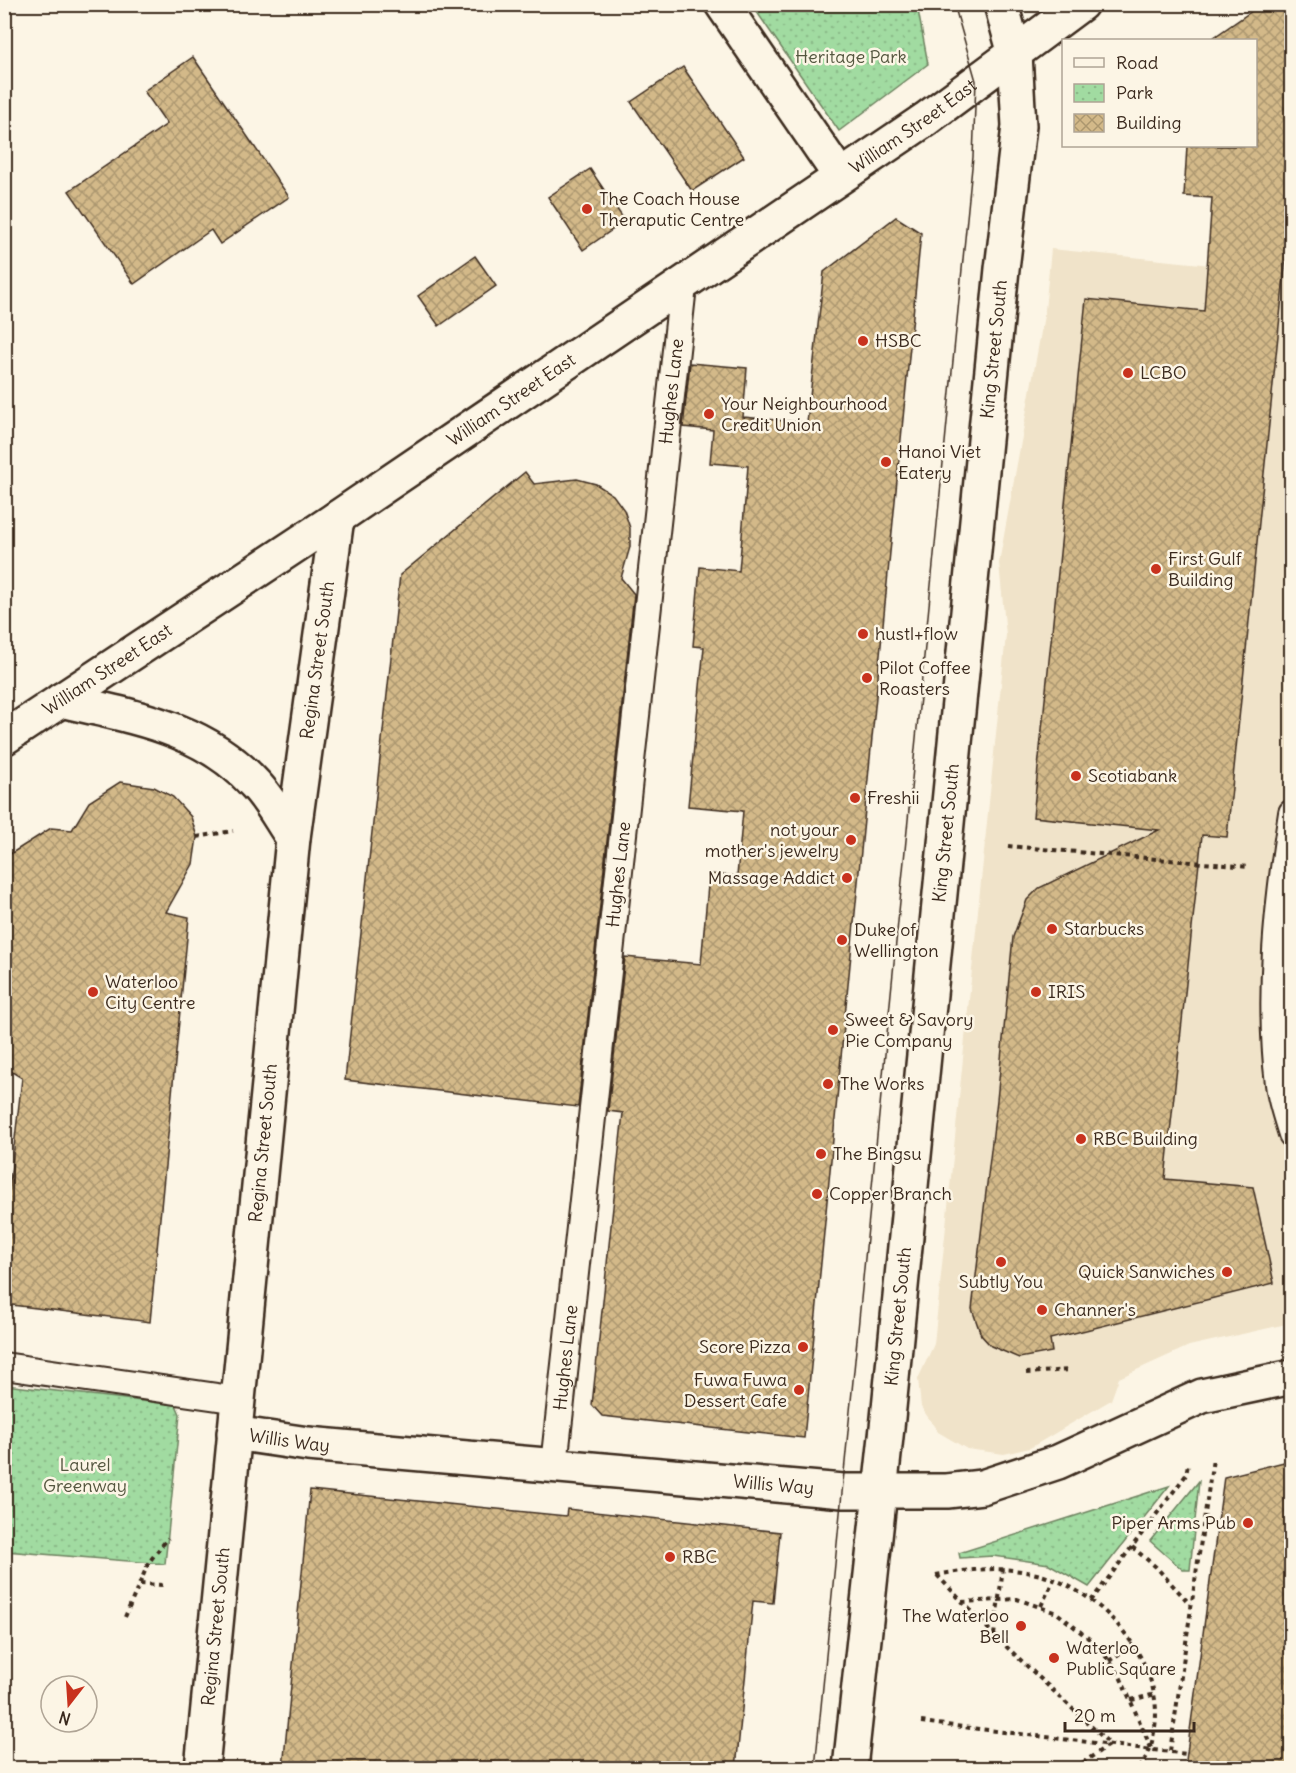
<svg xmlns="http://www.w3.org/2000/svg" width="1296" height="1773" font-family="Delius,sans-serif">
  <style>
    .built { fill: #f0e3c9 }
    .park { fill: url(#park-dots); stroke: #6e8260; stroke-width: 1.5 }
    .building { fill: url(#building-cross-hatch); stroke: #3b2a1e; stroke-width: 1.5 }
    .lines { fill: none; stroke-linecap: round; stroke-linejoin: round }
    .service-casing { stroke: #3b2a1e; stroke-width: 30 }
    .minor-casing { stroke: #3b2a1e; stroke-width: 38 }
    .tertiary-casing { stroke: #3b2a1e; stroke-width: 38 }
    .secondary-casing { stroke: #3b2a1e; stroke-width: 38 }
    .path { stroke: #3b2a1e; stroke-width: 4; stroke-dasharray: 4.5 4.5; stroke-linecap: butt }
    .service { stroke: #fcf5e5; stroke-width: 26 }
    .minor { stroke: #fcf5e5; stroke-width: 33 }
    .tertiary { stroke: #fcf5e5; stroke-width: 33 }
    .secondary { stroke: #fcf5e5; stroke-width: 33 }
    .tram { stroke: #3b2a1e; stroke-width: 1.5 }
    .poi-dot { fill: #c8321e; stroke: #fcf5e5; stroke-width: 2 }
    .labels { text-anchor: middle; stroke-width: 5; stroke-linejoin: round; paint-order: stroke }
    .park-label { font-size: 18px; fill: #54563f; stroke: #fcf5e5 }
    .street-label { font-size: 18px; fill: #3b2a1e; stroke: #fcf5e5 }
    .poi-label { font-size: 18px; fill: #3b2a1e; stroke: #fcf5e5; text-anchor: start }
  </style>
  <defs>
    <pattern id="park-dots" width="8" height="8" patternUnits="userSpaceOnUse" patternTransform="scale(1.5)"><rect width="8" height="8" fill="#a1dba1"/><path d="M2 2h.1M6 6h.1" fill="none" stroke="#8cbc8a" stroke-width="1.8" stroke-linecap="round"/></pattern>
    <pattern id="building-cross-hatch" width="8" height="8" patternUnits="userSpaceOnUse" patternTransform="scale(1.5)"><rect width="8" height="8" fill="#d3b989"/><path d="M0 0l8 8M0 8l8-8" fill="none" stroke="#ac976f"/></pattern>
  </defs>
  <rect width="100%" height="100%" fill="#fcf5e5"/>
  <filter id="ink" filterUnits="userSpaceOnUse"><feTurbulence type="fractalNoise" baseFrequency=".0167" numOctaves="2"/><feDisplacementMap in="SourceGraphic" scale="12" xChannelSelector="R" yChannelSelector="G"/><feConvolveMatrix kernelMatrix="1 2 1 2 8 2 1 2 1" color-interpolation-filters="sRGB"/></filter>
  <g filter="url(#ink)">
    <path class="built" d="M1051 249 1291 273V1323L1189 1346 1119 1378 1111 1400 1030 1448 1004 1454 967 1449 938 1432 921 1407 918 1379 934 1344 1006 635 999 563 1045 310Z"/>
    <path class="park" d="M752 5H917L928 64 839 131Z
      M5 1385 176 1405 180 1414 165 1564 5 1551Z
      M1199 1481 1190 1570H1183L1150 1541Z
      M1169 1486 1089 1587 1049 1564 993 1556 960 1558 959 1553Z"/>
    <path class="building" d="M1262 4H1292V257H1286L1227 837 1202 835 1165 1179 1253 1187 1274 1283 1050 1339 1052 1352 1019 1358 991 1346 981 1335 972 1309 997 1100 1013 937 1027 900 1039 888 1159 830 1033 817 1086 299 1204 311 1212 198 1184 196 1187 146H1256V40H1210Z
      M193 57 289 197 220 244 211 230 134 284 69 191 167 124 144 91Z
      M683 67 744 157 692 191 631 102Z
      M590 169 625 221 583 250 548 197Z
      M896 217 921 233 804 1438 602 1416 592 1405 623 1113 608 1111 625 957 701 964 709 874 737 876 743 811 688 806 704 647 693 646 700 567 739 571 748 466 710 463 713 430 683 427 690 363 747 368 743 417 807 423 824 272Z
      M475 256 496 286 439 326 418 296Z
      M525 472 534 484 577 479 596 484 613 495 624 510 630 528V547L621 578 634 594 578 1107 345 1080 400 575Z
      M120 782 154 787 173 797 191 817 197 837 193 864 166 912 189 917 150 1322 4 1304V1234L22 1078 4 1067V858L51 828 72 830 89 802Z
      M1292 1460V1768H1185L1224 1477Z
      M310 1490 566 1516 567 1509 780 1532 773 1603 753 1601 736 1768H283Z"/>
    <g class="lines">
      <defs>
        <g id="service">
          <path d="M1292 813C1278 902 1268 995 1279 1084 1281 1101 1287 1118 1292 1134"/>
          <path d="M4 1366 238 1400"/>
          <path id="s1" d="M554 1465 683 286"/>
        </g>
        <g id="minor">
          <path d="M722 4 840 176"/>
          <path id="s2" d="M4 738 337 518"/>
          <path id="s3" d="M234 1433 308 1444 843 1491H947L982 1487 1058 1462 1202 1396 1292 1377"/>
        </g>
        <g id="tertiary">
          <path d="M61 700C133 717 204 727 256 785 271 801 281 821 293 838"/>
          <path id="s4" d="M202 1768 293 838 337 518 926 119 1081 4"/>
        </g>
        <g id="secondary">
          <path id="s5" d="M850 1768 888 1418 1002 269 1019 126 1015 54 1001 4"/>
        </g>
      </defs>
      <use href="#service" class="service-casing"/>
      <use href="#minor" class="minor-casing"/>
      <use href="#tertiary" class="tertiary-casing"/>
      <use href="#secondary" class="secondary-casing"/>
      <path class="path" d="M197 837 233 831
        M1008 846 1249 867
        M4 857 5 858
        M1026 1373 1070 1370
        M1132 1547 1156 1567 1190 1604
        M936 1575C976 1568 1015 1565 1053 1579 1109 1600 1164 1666 1155 1727 1152 1743 1150 1755 1139 1768
        M937 1575 994 1635 1110 1744
        M140 1584 163 1585
        M1091 1601 1186 1475 1188 1464
        M962 1602 1017 1599 1057 1613 1098 1646 1119 1674 1151 1748
        M1041 1606 1054 1579
        M125 1617 149 1562 168 1538
        M994 1635 1003 1568
        M1109 1661 1133 1644
        M1131 1700 1156 1694
        M921 1722 1187 1754
        M1170 1751 1213 1459
        M1075 1768 1110 1744"/>
      <use href="#service" class="service"/>
      <use href="#minor" class="minor"/>
      <use href="#tertiary" class="tertiary"/>
      <use href="#secondary" class="secondary"/>
      <path class="tram" d="M815 1768 973 157 976 81 954 4"/>
    </g>
  </g>
  <g class="poi-dot">
    <circle cx="587" cy="209" r="6"/>
    <circle cx="863" cy="341" r="6"/>
    <circle cx="1128" cy="373" r="6"/>
    <circle cx="709" cy="414" r="6"/>
    <circle cx="886" cy="462" r="6"/>
    <circle cx="1156" cy="569" r="6"/>
    <circle cx="863" cy="634" r="6"/>
    <circle cx="867" cy="678" r="6"/>
    <circle cx="1076" cy="776" r="6"/>
    <circle cx="855" cy="798" r="6"/>
    <circle cx="851" cy="840" r="6"/>
    <circle cx="847" cy="878" r="6"/>
    <circle cx="1052" cy="929" r="6"/>
    <circle cx="842" cy="940" r="6"/>
    <circle cx="93" cy="992" r="6"/>
    <circle cx="1036" cy="992" r="6"/>
    <circle cx="833" cy="1030" r="6"/>
    <circle cx="828" cy="1084" r="6"/>
    <circle cx="1081" cy="1139" r="6"/>
    <circle cx="821" cy="1154" r="6"/>
    <circle cx="817" cy="1194" r="6"/>
    <circle cx="1001" cy="1262" r="6"/>
    <circle cx="1227" cy="1272" r="6"/>
    <circle cx="1042" cy="1310" r="6"/>
    <circle cx="803" cy="1347" r="6"/>
    <circle cx="799" cy="1390" r="6"/>
    <circle cx="1248" cy="1523" r="6"/>
    <circle cx="670" cy="1557" r="6"/>
    <circle cx="1021" cy="1626" r="6"/>
    <circle cx="1054" cy="1658" r="6"/>
  </g>
  <g class="labels">
    <g class="park-label">
      <text x="851" y="63">Heritage Park</text>
      <text x="85" y="1471">Laurel<tspan x="85" dy="21">Greenway</tspan></text>
    </g>
    <g class="street-label">
      <text dy="6" stroke="none"><textPath href="#s4" startOffset="1954">William Street East</textPath></text>
      <text dy="6" stroke="none"><textPath href="#s5" startOffset="1426">King Street South</textPath></text>
      <text dy="6" stroke="none"><textPath href="#s1" startOffset="1080">Hughes Lane</textPath></text>
      <text dy="6" stroke="none"><textPath href="#s4" startOffset="1468">William Street East</textPath></text>
      <text dy="6" stroke="none"><textPath href="#s4" startOffset="1114">Regina Street South</textPath></text>
      <text dy="6" stroke="none"><textPath href="#s2" startOffset="124">William Street East</textPath></text>
      <text dy="6" stroke="none"><textPath href="#s5" startOffset="940">King Street South</textPath></text>
      <text dy="6" stroke="none"><textPath href="#s1" startOffset="594">Hughes Lane</textPath></text>
      <text dy="6" stroke="none"><textPath href="#s4" startOffset="628">Regina Street South</textPath></text>
      <text dy="6" stroke="none"><textPath href="#s5" startOffset="454">King Street South</textPath></text>
      <text dy="6" stroke="none"><textPath href="#s1" startOffset="108">Hughes Lane</textPath></text>
      <text dy="6" stroke="none"><textPath href="#s3" startOffset="56">Willis Way</textPath></text>
      <text dy="6" stroke="none"><textPath href="#s3" startOffset="542">Willis Way</textPath></text>
      <text dy="6" stroke="none"><textPath href="#s4" startOffset="142">Regina Street South</textPath></text>
    </g>
    <g class="poi-label">
      <text x="599" y="205">The Coach House<tspan x="599" dy="21">Theraputic Centre</tspan></text>
      <text x="875" y="347">HSBC</text>
      <text x="1140" y="379">LCBO</text>
      <text x="721" y="410">Your Neighbourhood<tspan x="721" dy="21">Credit Union</tspan></text>
      <text x="898" y="458">Hanoi Viet<tspan x="898" dy="21">Eatery</tspan></text>
      <text x="1168" y="565">First Gulf<tspan x="1168" dy="21">Building</tspan></text>
      <text x="875" y="640">hustl+flow</text>
      <text x="879" y="674">Pilot Coffee<tspan x="879" dy="21">Roasters</tspan></text>
      <text x="1088" y="782">Scotiabank</text>
      <text x="867" y="804">Freshii</text>
      <text x="839" y="836" text-anchor="end">not your<tspan x="839" dy="21">mother's jewelry</tspan></text>
      <text x="835" y="884" text-anchor="end">Massage Addict</text>
      <text x="1064" y="935">Starbucks</text>
      <text x="854" y="936">Duke of<tspan x="854" dy="21">Wellington</tspan></text>
      <text x="105" y="988">Waterloo<tspan x="105" dy="21">City Centre</tspan></text>
      <text x="1048" y="998">IRIS</text>
      <text x="845" y="1026">Sweet &amp; Savory<tspan x="845" dy="21">Pie Company</tspan></text>
      <text x="840" y="1090">The Works</text>
      <text x="1093" y="1145">RBC Building</text>
      <text x="833" y="1160">The Bingsu</text>
      <text x="829" y="1200">Copper Branch</text>
      <text x="1215" y="1278" text-anchor="end">Quick Sanwiches</text>
      <text x="1001" y="1288" text-anchor="middle">Subtly You</text>
      <text x="1054" y="1316">Channer's</text>
      <text x="791" y="1353" text-anchor="end">Score Pizza</text>
      <text x="787" y="1386" text-anchor="end">Fuwa Fuwa<tspan x="787" dy="21">Dessert Cafe</tspan></text>
      <text x="1236" y="1529" text-anchor="end">Piper Arms Pub</text>
      <text x="682" y="1563">RBC</text>
      <text x="1009" y="1622" text-anchor="end">The Waterloo<tspan x="1009" dy="21">Bell</tspan></text>
      <text x="1066" y="1654">Waterloo<tspan x="1066" dy="21">Public Square</tspan></text>
    </g>
  </g>
  <rect width="1296" height="1773" fill="none" stroke="#fcf5e5" stroke-width="24"/>
  <rect x="12" y="12" width="1272" height="1749" fill="none" stroke="#3b2a1e" stroke-width="2" filter="url(#ink)"/>
  <rect x="1062" y="39" width="195" height="108" fill="#fcf5e5" stroke="#afa495" stroke-width="1.5"/>
  <rect x="1074" y="58" width="30" height="9" fill="#fcf5e5" stroke="#afa495" stroke-width="1.5"/>
  <text x="1116" y="69" font-size="18" fill="#3b2a1e">Road</text>
  <rect x="1074" y="84" width="30" height="18" fill="url(#park-dots)" stroke="#afa495" stroke-width="1.5"/>
  <text x="1116" y="99" font-size="18" fill="#3b2a1e">Park</text>
  <rect x="1074" y="114" width="30" height="18" fill="url(#building-cross-hatch)" stroke="#afa495" stroke-width="1.5"/>
  <text x="1116" y="129" font-size="18" fill="#3b2a1e">Building</text>
  <g transform="translate(69 1704) rotate(197)"><circle r="28" fill="#fcf5e5" stroke="#afa495" stroke-width="1.5"/>
  <path d="M0-4.5L10 22L0 15L-10 22Z" fill="#c8321e"/>
  <text y="-9" font-size="16" font-weight="bold" text-anchor="middle" fill="#3b2a1e">N</text>
  </g>
  <path d="M1065 1722v9h129v-9" fill="none" stroke="#3b2a1e" stroke-width="3"/>
  <text x="1074" y="1722" font-size="18" fill="#3b2a1e" stroke="#fcf5e5" stroke-width="4.5" paint-order="stroke">20 m</text>
</svg>
